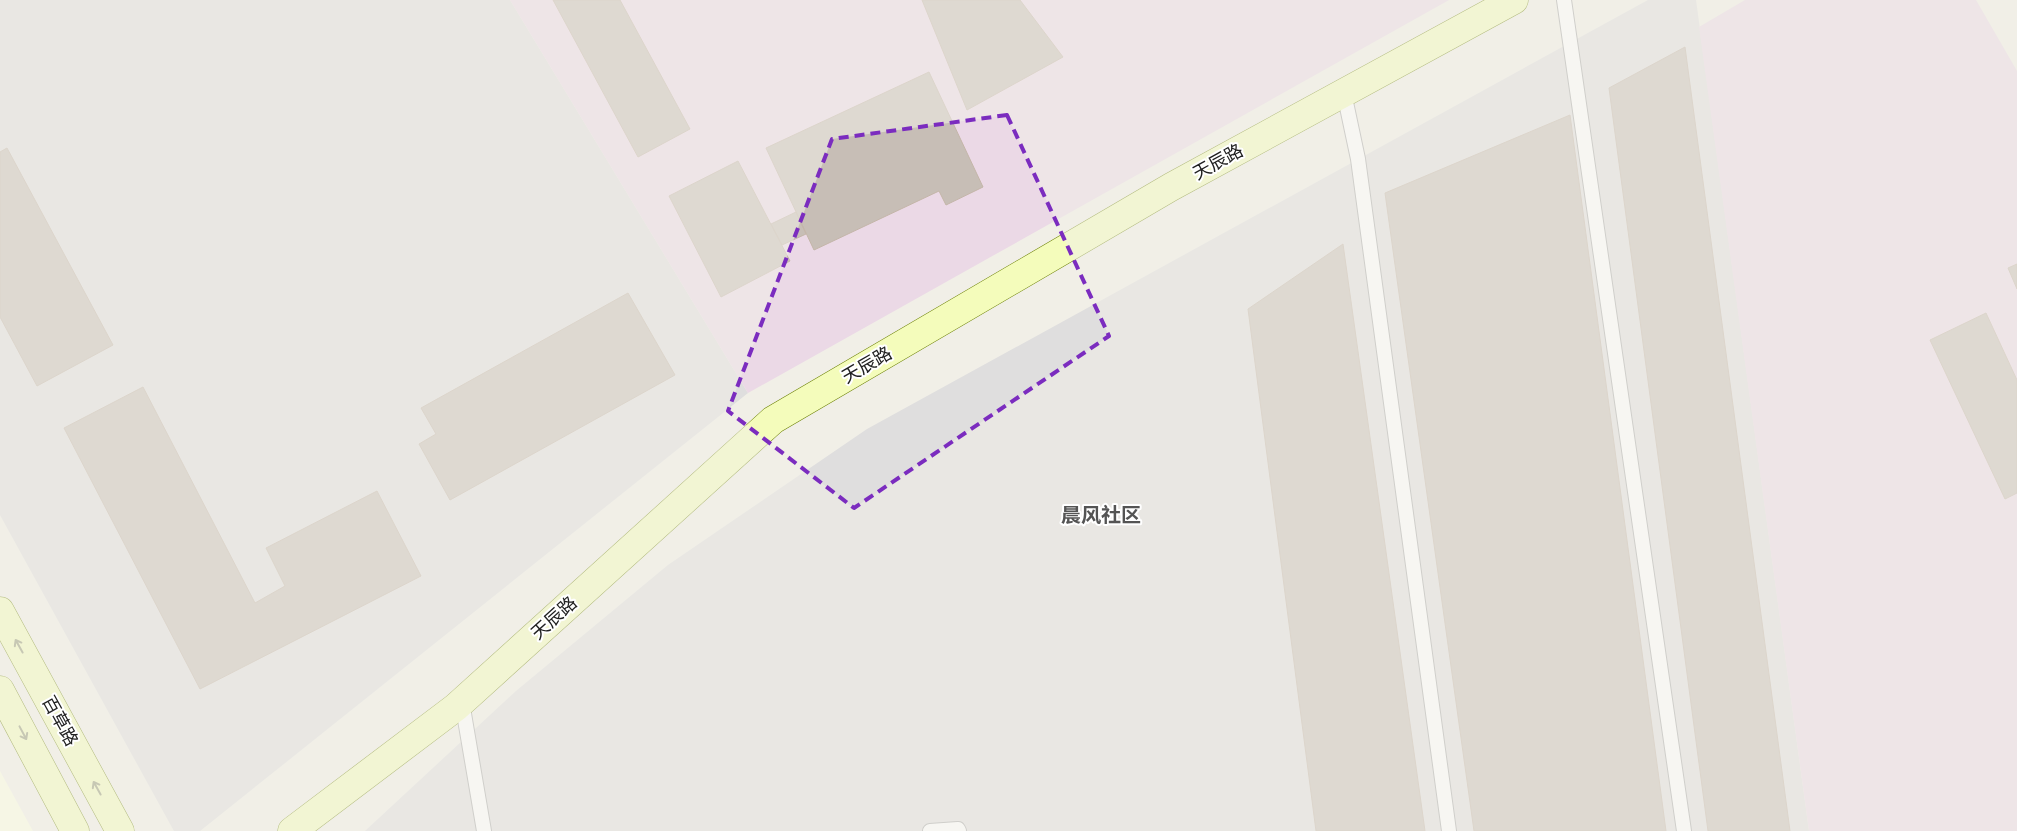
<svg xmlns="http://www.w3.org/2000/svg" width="2017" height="831" font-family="'Open Sans','Noto Sans SC',sans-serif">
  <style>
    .residential { fill: #dfdede }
    .industrial { fill: #ebd9e6 }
    .education { fill: #fdffe3 }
    .building { fill: #c7beb6; stroke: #c4b6a9 }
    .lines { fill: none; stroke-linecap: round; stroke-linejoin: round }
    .lane-casing { stroke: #a8a8a8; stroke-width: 16 }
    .secondary-casing { stroke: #697e01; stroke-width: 29 }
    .lane { stroke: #fff; stroke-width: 14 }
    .secondary { stroke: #f4fcbb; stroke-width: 28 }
    .oneway { stroke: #959976 }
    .marked { fill: none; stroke: #7b2cbf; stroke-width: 4; stroke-dasharray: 10 6; stroke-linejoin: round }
    .labels { text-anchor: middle; stroke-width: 4; stroke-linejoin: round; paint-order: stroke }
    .street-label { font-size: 18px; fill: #212121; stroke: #fff }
    .quarter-label { font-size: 20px; font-weight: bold; fill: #545454; stroke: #fff }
  </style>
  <rect width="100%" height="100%" fill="#f1efe7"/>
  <path class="residential" d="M0 0H510L748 393 200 831H174L0 515Z
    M1648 0H1696L1809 831H365L516 691 668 565 867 429Z"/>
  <path class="industrial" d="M510 0H1449L748 393Z
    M1745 0H1976L2017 71V831H1809L1699 27Z"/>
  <path class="education" d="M0 771 33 831H0Z"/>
  <path class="building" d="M553 0H620L690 129 638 157Z
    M922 0H1020L1063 57 967 110Z
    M1685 47 1790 831H1708L1609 88Z
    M929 72 983 187 946 205 939 191 814 250 766 148Z
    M1570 115 1666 831H1474L1385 193Z
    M7 148 113 345 37 386 0 317V152Z
    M738 161 790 261 721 297 669 196Z
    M796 212 806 234 782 245 771 224Z
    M1343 244 1425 831H1316L1248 309Z
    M2017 264V289L2008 268Z
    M628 293 675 375 450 500 419 444 436 434 421 408Z
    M1986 313 2017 380V493L2005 499 1930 340Z
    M143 387 255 603 285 586 266 548 377 491 421 576 200 689 64 428Z"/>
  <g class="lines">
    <defs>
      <path id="lane" d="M1564 0 1684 831
        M1344 93 1358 159 1449 831
        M462 702 484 831
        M930 831 958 829 959 831"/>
      <path id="secondary" d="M0 611 120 831
        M0 690 75 831
        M292 831 456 707 773 420 1171 187 1514 0"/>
    </defs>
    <use href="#lane" class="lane-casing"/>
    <use href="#secondary" class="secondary-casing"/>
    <use href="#lane" class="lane"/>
    <use href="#secondary" class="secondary"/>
  </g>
  <defs><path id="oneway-shaft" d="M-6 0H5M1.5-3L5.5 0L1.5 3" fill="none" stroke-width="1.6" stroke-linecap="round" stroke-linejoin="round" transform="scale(1.25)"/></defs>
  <g class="oneway">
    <use href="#oneway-shaft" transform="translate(19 646) rotate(-119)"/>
    <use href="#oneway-shaft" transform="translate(23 733) rotate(62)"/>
    <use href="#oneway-shaft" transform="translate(97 788) rotate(-119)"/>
  </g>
  <path d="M0 0H2017V831H0ZM1007 115 1109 336 854 508 728 411 832 139Z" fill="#f1efe7" fill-opacity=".55" fill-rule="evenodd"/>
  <path class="marked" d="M1007 115 1109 336 854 508 728 411 832 139Z"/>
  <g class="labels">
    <g class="street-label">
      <text transform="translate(1218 162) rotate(-29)" y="6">天辰路</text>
      <text transform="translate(867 365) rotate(-30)" y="6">天辰路</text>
      <text transform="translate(554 618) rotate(-42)" y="6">天辰路</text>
      <text transform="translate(60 721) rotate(61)" y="6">百草路</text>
    </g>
    <g class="quarter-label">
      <text x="1101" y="522">晨风社区</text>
    </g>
  </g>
</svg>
